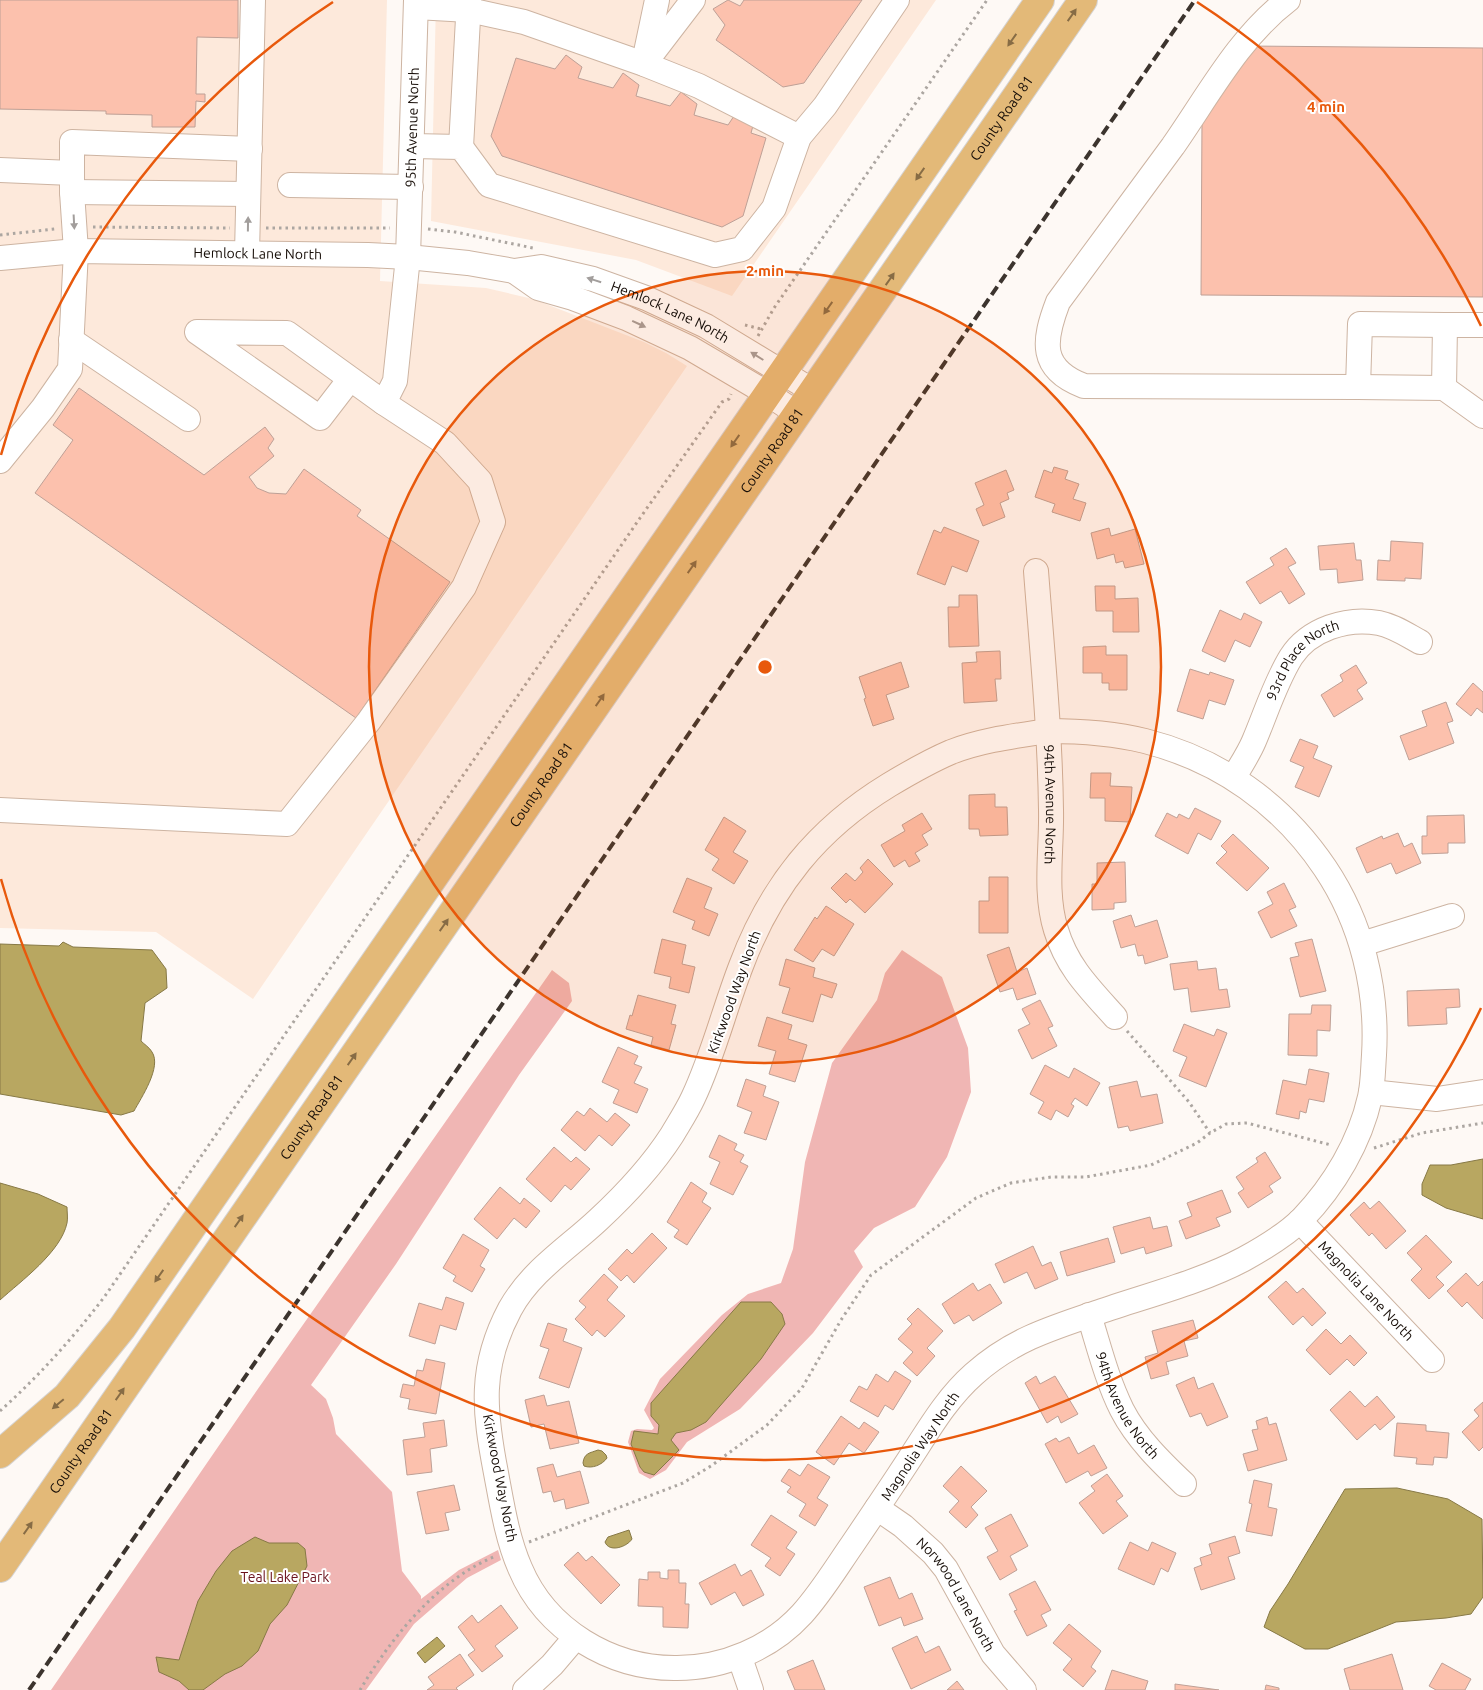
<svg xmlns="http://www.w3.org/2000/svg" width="1483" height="1690" font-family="Ubuntu,sans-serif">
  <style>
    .built { fill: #fde9db }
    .green { fill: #f0b6b4 }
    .water { fill: #b8a761; stroke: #877946 }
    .building { fill: #fcc1ad; stroke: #bea096 }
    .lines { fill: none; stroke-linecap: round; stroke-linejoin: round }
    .minor-casing { stroke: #cdb4a2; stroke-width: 26 }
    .highway-casing { stroke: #d5d3d2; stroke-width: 30 }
    .path { stroke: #aca6a1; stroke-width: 3; stroke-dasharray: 2.5 4; stroke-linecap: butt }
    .minor { stroke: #fff; stroke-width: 24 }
    .highway { stroke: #e3b978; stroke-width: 28 }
    .rail { stroke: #3c342e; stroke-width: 4; stroke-dasharray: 10 5; stroke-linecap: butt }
    .oneway { fill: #876c45 }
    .oneway2 { fill: #a29e9c }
    .ring { fill: none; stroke: #e8590c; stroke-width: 2.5 }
    .labels { text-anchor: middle; stroke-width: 4; stroke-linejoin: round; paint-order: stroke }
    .street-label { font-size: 14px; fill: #160d07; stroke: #fff }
    .park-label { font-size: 14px; fill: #6b121d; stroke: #fff }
    .centre { fill: #e8590c; stroke: #fff; stroke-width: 2.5 }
    .ring-label { font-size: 15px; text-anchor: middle; font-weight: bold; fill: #e8590c; stroke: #fff; stroke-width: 4; stroke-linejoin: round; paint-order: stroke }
  </style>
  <rect width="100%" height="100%" fill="#fef9f5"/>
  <path class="built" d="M0 0H387L380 281 486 288 533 299 644 342 666 353 687 366 253 999 156 932 0 928Z
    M436 0H936L732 296 636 260 431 221Z"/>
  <path class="green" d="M902 950 942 977 968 1048 971 1092 947 1157 915 1207 874 1228 854 1251 863 1267 813 1333 740 1409 687 1442 666 1470 650 1479 639 1473 628 1442 631 1431 637 1429 652 1430 654 1428 644 1410 660 1379 722 1315 748 1294 781 1283 793 1249 805 1162 832 1063 877 1000 885 973Z
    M552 970 569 983 572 1001 519 1075 396 1264 311 1385 326 1399 333 1418 336 1434 392 1492 402 1571 421 1596V1599L459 1570 498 1550 501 1560 467 1578 414 1624 366 1690H51L253 1396Z"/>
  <path class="water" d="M63 942 73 947 152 950 166 969 167 988 145 1003 141 1041C144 1044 150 1048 152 1052 162 1067 141 1098 134 1111L121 1115 0 1094V944L59 946Z
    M1483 1159V1219L1446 1208 1422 1195V1184L1430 1165H1451Z
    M0 1183 38 1194 67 1207C67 1212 68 1218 67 1223 61 1252 21 1281 0 1300Z
    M741 1302H771L782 1314 785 1324 761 1359 706 1422 691 1430 676 1433 671 1440 679 1450 654 1475 644 1472 640 1467 631 1444 634 1431 658 1434 659 1425 651 1416V1403Z
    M598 1450 602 1451 606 1455 607 1458C602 1465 592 1469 584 1466L583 1463C584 1453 590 1453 598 1450Z
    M1397 1488 1448 1499 1482 1519 1483 1597 1471 1614 1446 1618 1396 1622 1328 1649H1305L1264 1627 1270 1611 1288 1584 1345 1489Z
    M629 1530 632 1539C627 1547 609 1553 605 1542L608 1537Z
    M255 1537 269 1543H298L305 1549 307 1566 287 1605 270 1624 258 1651 242 1666 225 1674 203 1690H189L179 1681 159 1672 156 1657 179 1660 198 1601 216 1571 232 1551Z
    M437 1637 445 1646 425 1663 417 1653Z"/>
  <path class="building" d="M0 0H238V38L197 37 196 94H205V102L196 101 195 127H152V115L106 114V111L0 109Z
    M728 0 740 6 744 0H862L804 83 783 87 716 40 725 25 713 9Z
    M1246 46 1483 48V297L1201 295 1202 118Z
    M566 55 582 67 578 78 613 88 623 73 639 85 636 96 670 106 681 92 697 104 694 115 728 125 738 110 754 122 751 133 766 138 743 216 722 227 502 156 491 136 516 58 555 69Z
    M79 388 204 475 265 427 274 439 268 448 274 456 249 477 257 488 269 493 286 494 304 469 361 510 357 516 450 582 356 718 35 493 73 440 53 425Z
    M1054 467 1068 471 1065 479 1079 484 1073 499 1086 503 1080 521 1052 512 1055 504 1035 497 1044 470 1052 473Z
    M1006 470 1014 490 1007 493 1009 499 1000 503 1005 517 983 526 976 509 984 505 975 483Z
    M944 527 979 541 967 572 952 566 945 585 917 574 934 530 941 533Z
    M1109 528 1111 536 1135 529 1144 564 1125 568 1123 561 1116 563 1114 554 1097 559 1091 533Z
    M1391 541 1423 543 1421 579 1405 578V581L1377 580 1378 560 1390 561Z
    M1354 543 1356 560H1361L1363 580 1338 583 1337 569 1320 570 1318 546Z
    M1286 548 1296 563 1288 567 1305 594 1289 604 1281 591 1260 604 1246 582 1274 565 1270 558Z
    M1095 586H1115V599L1138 598 1139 632H1113V611H1096Z
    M959 595H977L979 646 949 647 948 607H959Z
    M1220 610 1241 620 1244 613 1262 622 1250 647 1235 640 1225 662 1202 651Z
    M1106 646V655H1127V690H1109V683H1102V673H1083V647Z
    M1000 651 1001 679H995L997 701 964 703 962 663 977 662 976 652Z
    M901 662 909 687 886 695 894 719 873 726 864 699 866 698 859 677Z
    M1356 665 1367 683 1357 690 1363 699 1334 717 1321 695 1343 681 1340 675Z
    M1190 669 1209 675 1210 672 1234 680 1225 705 1209 700 1203 719 1177 711Z
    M1473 683 1483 692V713L1477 708 1471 716 1456 704Z
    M1446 702 1453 721 1447 723 1454 743 1409 760 1400 736 1427 726 1422 711Z
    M1300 739 1318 746 1313 758 1332 766 1319 797 1295 787 1304 767 1290 761Z
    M1091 773H1111L1110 786 1132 787 1130 822 1105 821V798H1090Z
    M995 794V807H1007L1008 835 980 836 979 829H969V795Z
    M1195 808 1221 821 1211 840 1198 833 1188 854 1155 836 1167 813 1177 818 1179 814 1189 819Z
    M922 813 932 829 922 835 928 845 915 853 920 861 909 867 905 860 894 867 881 845 905 831 902 825Z
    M1464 815 1465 843H1448V853L1422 854V836H1427V816Z
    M724 817 746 831 733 852 748 861 734 884 712 870 719 859 705 850Z
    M1398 833 1404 847 1412 843 1421 863 1396 874 1391 863 1367 873 1356 848 1382 836 1383 839Z
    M1233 834 1269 868 1247 891 1216 863 1227 852 1221 846Z
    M868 859 893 884 865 913 850 899 846 903 831 888 846 873 855 881 863 872 860 868Z
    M1125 862 1126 902 1114 903V909L1092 910V884H1097V863Z
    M989 877H1008V933H979V901H989Z
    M687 878 712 888 704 908 718 914 709 936 692 929 695 921 673 912Z
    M1284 883 1296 907 1289 910 1297 926 1271 938 1258 912 1273 904 1267 892Z
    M826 906 854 924 834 956 822 949 813 962 794 950 815 917 817 919Z
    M1131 915 1135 927 1157 920 1168 957 1145 964 1143 955 1138 956 1135 944 1121 948 1113 921Z
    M662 939 686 945 682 964 695 967 689 993 669 988 671 977 654 973Z
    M1312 939 1326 991 1300 997 1290 958 1299 956 1295 943Z
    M1009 947 1017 972 1027 968 1036 994 1017 1000 1013 988 1000 992 987 955Z
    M786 959 815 968 813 977 837 984 832 998 821 994 813 1022 782 1013 790 988 779 985Z
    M1197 961 1198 970 1216 968 1219 990 1227 989 1230 1007 1191 1012 1188 988 1174 990 1170 964Z
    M1459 989 1460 1007 1446 1008 1447 1024 1408 1026 1407 991Z
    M638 995 676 1005 671 1024 676 1025 669 1050 651 1045 653 1037 626 1029 630 1015 632 1016Z
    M1040 1000 1053 1026 1048 1028 1057 1046 1032 1059 1018 1030 1030 1024 1022 1009Z
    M1312 1005H1331L1330 1031 1317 1030V1056L1288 1055 1289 1014H1311Z
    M767 1017 792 1025 788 1039 807 1045 795 1082 769 1074 776 1051 758 1046Z
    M1184 1024 1214 1036 1217 1029 1227 1033 1206 1087 1179 1076 1187 1057 1173 1051Z
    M618 1047 638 1056 634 1064 642 1067 634 1083 648 1089 637 1113 613 1103 619 1090 602 1082Z
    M1045 1065 1069 1078 1074 1068 1100 1083 1087 1106 1075 1098 1071 1104 1074 1106 1068 1117 1056 1110 1051 1120 1038 1113 1044 1102 1030 1094Z
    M1309 1069 1329 1073 1324 1102 1309 1099 1306 1113 1300 1111 1299 1119 1276 1114 1283 1080 1306 1085Z
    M746 1079 766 1086 763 1096 779 1102 766 1140 744 1133 752 1112 737 1106Z
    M1137 1081 1141 1097 1157 1094 1163 1123 1130 1131 1128 1126 1118 1128 1109 1087Z
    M590 1108 607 1122 615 1113 630 1125 612 1146 599 1135 585 1151 561 1130 577 1111 584 1116Z
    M719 1135 737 1144 734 1150 744 1155 740 1162 748 1166 733 1195 710 1184 720 1162 709 1157Z
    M554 1147 571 1162 576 1157 590 1169 571 1190 565 1185 551 1202 526 1179Z
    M1265 1152 1281 1178 1269 1186 1273 1192 1248 1208 1238 1193 1244 1189 1236 1177 1258 1162 1256 1158Z
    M691 1182 707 1193 702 1202 711 1208 687 1245 674 1237 679 1230 667 1222Z
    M500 1187 520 1204 524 1198 540 1211 526 1228 514 1218 497 1239 474 1219Z
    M1222 1190 1231 1212 1216 1218 1220 1226 1186 1239 1179 1221 1192 1216 1187 1203Z
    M1379 1201 1406 1231 1386 1249 1372 1233 1369 1236 1350 1215 1364 1202 1370 1209Z
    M1150 1217 1153 1229 1167 1226 1172 1246 1146 1254 1144 1247 1121 1254 1113 1227Z
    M652 1233 667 1248 634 1283 627 1275 621 1281 608 1269 627 1249 632 1254Z
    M463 1234 489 1250 480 1266 485 1269 472 1292 453 1281 456 1276 443 1268Z
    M1426 1235 1452 1262 1436 1277 1444 1285 1429 1299 1411 1280 1422 1269 1407 1253Z
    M1108 1238 1115 1262 1067 1276 1060 1252Z
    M1033 1246 1042 1266 1051 1262 1058 1279 1035 1289 1027 1272 1004 1283 995 1264Z
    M1466 1273 1478 1286 1483 1281V1319L1467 1302 1462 1307 1447 1291Z
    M604 1274 618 1287 607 1300 625 1316 605 1337 597 1330 592 1336 575 1319 586 1307 579 1301Z
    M1286 1281 1297 1293 1303 1288 1326 1313 1312 1326 1303 1316 1293 1325 1268 1297Z
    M973 1283 978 1291 990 1284 1002 1303 973 1321 969 1315 954 1324 942 1304Z
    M446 1297 464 1303 456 1330 440 1325 435 1344 409 1336 419 1303 442 1310Z
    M918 1308 943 1331 927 1348 935 1356 917 1376 903 1363 913 1352 898 1339 912 1324 907 1319Z
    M1193 1320 1198 1338 1184 1341 1188 1356 1166 1362 1169 1374 1151 1379 1145 1357 1158 1353 1152 1331Z
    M548 1323 567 1329 563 1341 582 1348 569 1388 539 1378 549 1349 540 1346Z
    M1326 1329 1341 1344 1350 1335 1367 1353 1354 1366 1347 1359 1330 1375 1306 1350Z
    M426 1359 445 1363 436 1414 408 1409 410 1399 400 1397 403 1384 414 1386 417 1370 423 1371Z
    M895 1371 911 1381 893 1410 885 1405 878 1417 850 1401 859 1386 867 1390 876 1374 888 1382Z
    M1036 1376 1040 1384 1055 1376 1078 1414 1061 1423 1058 1416 1047 1423 1025 1383Z
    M1194 1377 1198 1389 1213 1383 1228 1417 1207 1426 1201 1413 1190 1417 1176 1385Z
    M1350 1391 1365 1407 1377 1396 1395 1417 1380 1430 1375 1424 1357 1440 1330 1410Z
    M544 1395 547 1406 569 1401 579 1443 550 1449 544 1424 531 1427 525 1400Z
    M1483 1402V1447L1479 1451 1462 1432 1479 1416 1474 1410Z
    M841 1416 859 1429 864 1422 879 1432 864 1453 849 1443 834 1465 816 1452Z
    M1267 1417 1269 1425 1276 1423 1287 1460 1248 1471 1243 1454 1258 1450 1252 1430 1258 1429 1256 1421Z
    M444 1420 447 1446 430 1449 432 1472 407 1475 403 1440 425 1437 423 1423Z
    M1397 1423 1426 1425V1431L1449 1433 1447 1458 1434 1457 1433 1465 1416 1464 1417 1458 1394 1456Z
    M1069 1437 1078 1454 1094 1445 1107 1468 1091 1476 1088 1471 1066 1483 1045 1444 1056 1438 1059 1442Z
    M553 1464 557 1477 580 1471 589 1503 566 1509 564 1499 554 1502 551 1491 543 1493 537 1468Z
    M808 1464 830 1477 817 1498 828 1505 815 1526 799 1516 806 1504 787 1492 791 1487 781 1481 789 1469 800 1476Z
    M961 1466 987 1491 971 1507 978 1515 966 1528 949 1512 959 1501 943 1486Z
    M1107 1474 1123 1496 1116 1501 1128 1516 1103 1534 1079 1503 1095 1491 1091 1486Z
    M1254 1480 1272 1484 1268 1507 1277 1509 1272 1536 1246 1531 1252 1504 1249 1503Z
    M454 1485 460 1510 445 1513 449 1530 426 1534 417 1492Z
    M1011 1514 1028 1546 1010 1556 1017 1570 1000 1580 987 1557 998 1551 985 1528Z
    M771 1515 797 1532 786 1548 795 1554 780 1576 765 1566 771 1558 751 1545Z
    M1235 1536 1240 1553 1228 1557 1235 1579 1201 1590 1194 1568 1202 1565 1200 1558 1212 1554 1209 1544Z
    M1130 1542 1148 1551 1152 1542 1176 1553 1168 1572 1161 1568 1154 1585 1118 1569Z
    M578 1552 586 1561 592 1556 620 1585 601 1604 564 1565Z
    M735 1564 741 1576 751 1570 764 1595 743 1606 735 1592 711 1605 699 1583Z
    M668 1570H679V1583H686L685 1604H689L688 1628 663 1627V1607L638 1606 639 1579 648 1580V1572H660V1578L668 1579Z
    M890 1577 899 1599 912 1593 923 1619 904 1626 901 1617 879 1626 864 1587Z
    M1035 1581 1051 1610 1041 1615 1047 1626 1027 1636 1014 1611 1017 1610 1009 1594Z
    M501 1605 518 1628 495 1646 503 1656 482 1672 468 1655 475 1650 458 1627 472 1615 478 1623Z
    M1069 1624 1101 1651 1091 1667 1096 1671 1083 1687 1063 1670 1072 1659 1053 1643Z
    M917 1636 925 1653 939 1646 951 1670 911 1689 892 1648Z
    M460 1654 474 1675 456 1688 458 1690H427L434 1685 428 1677Z
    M1392 1654 1403 1690H1350L1344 1669Z
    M813 1660 825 1690H795L787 1671Z
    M1442 1663 1471 1679 1465 1690H1436L1429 1686Z
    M1112 1670 1148 1681 1145 1690H1105Z
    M957 1681 964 1690H947Z
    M1175 1684 1219 1690H1175Z
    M1266 1685 1279 1688V1690H1265Z"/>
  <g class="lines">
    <defs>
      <g id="minor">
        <path d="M1288 0C1239 37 1208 96 1173 146 1135 198 1096 250 1058 302 1043 341 1039 369 1084 386L1358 387 1444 388 1483 416"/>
        <path d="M416 7 469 10 524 22 644 64 699 86 799 137"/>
        <path d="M645 57 657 0"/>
        <path d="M644 64 693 0"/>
        <path d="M412 146 461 147 489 185 715 255 742 249 774 208 799 137 825 106 897 0"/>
        <path d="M461 147 469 0"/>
        <path d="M0 170 72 173"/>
        <path d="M290 185 411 187"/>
        <path d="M72 192 248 194"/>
        <path d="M247 253 253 0"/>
        <path id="s1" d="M0 258 76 251 368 255 408 257 468 263 514 271 541 267 593 279 646 298 706 326 813 391"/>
        <path d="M514 271 538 288 573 298 626 318 690 348 768 394 798 414"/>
        <path d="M71 340 188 419"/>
        <path id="s2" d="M350 379 320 418 197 332 287 333 384 403 395 381 408 257 416 0"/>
        <path d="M1358 387 1360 324 1445 325"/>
        <path d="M1444 388 1445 325H1483"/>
        <path d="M0 461 43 408 70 369 76 251 72 192V142L250 149"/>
        <path id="s3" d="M1036 571C1042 650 1050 730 1051 810 1052 849 1044 892 1056 930 1067 967 1090 989 1115 1017"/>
        <path d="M1047 731C1080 731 1113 733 1145 741 1220 760 1282 804 1325 868 1362 923 1378 990 1374 1055 1373 1069 1373 1084 1370 1097 1360 1142 1334 1186 1302 1219 1286 1235 1264 1248 1244 1259 1201 1282 1145 1296 1099 1312 1051 1328 1012 1340 974 1374 949 1396 932 1424 914 1452 894 1483 873 1514 852 1545 836 1568 821 1593 802 1614 771 1648 724 1668 677 1668 611 1669 546 1630 520 1568 507 1538 502 1505 496 1473 484 1411 479 1367 510 1309 531 1271 567 1249 598 1220 625 1195 652 1166 672 1135 679 1123 687 1111 693 1098 713 1056 724 1010 741 966 771 886 817 829 889 785 909 773 930 761 951 752 982 740 1015 736 1047 731Z"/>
        <path id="s4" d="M1234 777C1241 765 1249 753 1254 741 1266 713 1275 683 1291 657 1309 629 1347 617 1379 623 1394 626 1407 635 1420 642"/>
        <path d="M0 810 287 824 369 721 464 587 493 522 480 481 445 443 384 403"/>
        <path d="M1362 944 1452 916"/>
        <path d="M1371 1092 1437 1099 1483 1092"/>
        <path id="s5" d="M1300 1221 1432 1360"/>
        <path id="s6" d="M1089 1315C1099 1347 1107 1380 1122 1410 1137 1439 1161 1462 1184 1484"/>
        <path id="s7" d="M877 1508 903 1526 933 1553 946 1569 993 1654 1024 1690"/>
        <path d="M740 1658 751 1690"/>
        <path d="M525 1690 552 1665 575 1638"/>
      </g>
      <g id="highway">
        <path d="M0 1454 67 1396 122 1328 1040 0"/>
        <path id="s8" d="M0 1568 1083 0"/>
      </g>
    </defs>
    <use href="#minor" class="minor-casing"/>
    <use href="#highway" class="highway-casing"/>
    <path class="path" d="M93 227 230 228
      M266 228H390
      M428 229 455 232 533 248
      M0 235 55 229
      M745 325 761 329
      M758 336 774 308 987 0
      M1127 1031 1189 1102 1210 1133
      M1374 1148 1422 1133 1483 1123
      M0 1411C39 1376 73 1338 105 1296L640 518 722 402 729 399 731 394
      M529 1542 683 1483 711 1466 767 1425 802 1388 841 1320 871 1275 976 1198 1011 1183 1051 1177H1086L1151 1165 1197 1143 1210 1133 1226 1124 1247 1123 1331 1145
      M360 1690C391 1638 438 1579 496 1556"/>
    <use href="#minor" class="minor"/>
    <use href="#highway" class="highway"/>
    <path class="rail" d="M29 1690 1195 0"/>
  </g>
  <defs><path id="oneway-solid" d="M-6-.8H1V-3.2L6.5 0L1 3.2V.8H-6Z" transform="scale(1.25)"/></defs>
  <g class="oneway">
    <use href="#oneway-solid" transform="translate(1072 15) rotate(-55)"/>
    <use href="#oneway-solid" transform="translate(1012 40) rotate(125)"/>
    <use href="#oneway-solid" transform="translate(920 174) rotate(125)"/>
    <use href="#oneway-solid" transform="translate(890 279) rotate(-55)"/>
    <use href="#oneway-solid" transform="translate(828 308) rotate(125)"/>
    <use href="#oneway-solid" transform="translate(735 441) rotate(125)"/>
    <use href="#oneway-solid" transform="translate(692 567) rotate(-55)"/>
    <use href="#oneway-solid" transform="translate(600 700) rotate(-55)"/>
    <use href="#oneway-solid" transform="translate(444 925) rotate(-55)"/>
    <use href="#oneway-solid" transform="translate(352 1059) rotate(-55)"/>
    <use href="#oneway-solid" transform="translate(239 1221) rotate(-55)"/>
    <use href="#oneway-solid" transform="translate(159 1276) rotate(125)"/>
    <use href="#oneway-solid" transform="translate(120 1394) rotate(-55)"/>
    <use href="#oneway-solid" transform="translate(58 1404) rotate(140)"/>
    <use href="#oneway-solid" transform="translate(28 1528) rotate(-55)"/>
  </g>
  <g class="oneway2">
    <use href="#oneway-solid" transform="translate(74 222) rotate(87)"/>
    <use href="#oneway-solid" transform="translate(248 224) rotate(-89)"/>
    <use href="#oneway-solid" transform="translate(594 280) rotate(-163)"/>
    <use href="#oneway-solid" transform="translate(639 324) rotate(25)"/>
    <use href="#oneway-solid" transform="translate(757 356) rotate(-148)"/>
  </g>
  <circle cx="765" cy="667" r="396" fill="#e8590c" fill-opacity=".12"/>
  <g class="ring">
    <circle cx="765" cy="667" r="396"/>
    <path d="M1481 1008A793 793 0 0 1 1 879M1 455A793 793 0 0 1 333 2M1197 2A793 793 0 0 1 1481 326"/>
  </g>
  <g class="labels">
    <g class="street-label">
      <text dy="5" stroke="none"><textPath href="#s8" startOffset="1762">County Road 81</textPath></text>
      <text dy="5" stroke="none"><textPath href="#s2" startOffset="688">95th Avenue North</textPath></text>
      <text dy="5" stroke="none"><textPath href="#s1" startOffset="258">Hemlock Lane North</textPath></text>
      <text dy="5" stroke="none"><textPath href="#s1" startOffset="680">Hemlock Lane North</textPath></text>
      <text dy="5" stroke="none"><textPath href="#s8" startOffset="1358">County Road 81</textPath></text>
      <text dy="5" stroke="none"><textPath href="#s4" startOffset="139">93rd Place North</textPath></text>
      <text dy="5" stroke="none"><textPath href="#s8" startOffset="952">County Road 81</textPath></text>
      <text dy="5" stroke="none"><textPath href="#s3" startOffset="234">94th Avenue North</textPath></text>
      <text transform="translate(734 992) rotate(-70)" y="5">Kirkwood Way North</text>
      <text dy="5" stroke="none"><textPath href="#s8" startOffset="548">County Road 81</textPath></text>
      <text dy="5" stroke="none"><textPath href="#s5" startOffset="96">Magnolia Lane North</textPath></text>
      <text dy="5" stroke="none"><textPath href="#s6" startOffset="99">94th Avenue North</textPath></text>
      <text transform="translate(920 1446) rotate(-56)" y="5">Magnolia Way North</text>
      <text dy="5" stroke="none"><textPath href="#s8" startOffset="142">County Road 81</textPath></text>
      <text transform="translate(500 1478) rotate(79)" y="5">Kirkwood Way North</text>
      <text dy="5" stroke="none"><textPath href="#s7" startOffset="119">Norwood Lane North</textPath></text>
    </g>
    <g class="park-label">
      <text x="285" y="1582">Teal Lake Park</text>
    </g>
  </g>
  <circle cx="765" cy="667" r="8" class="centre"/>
  <g class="ring-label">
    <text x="1326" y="112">4 min</text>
    <text x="765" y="276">2 min</text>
  </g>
</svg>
